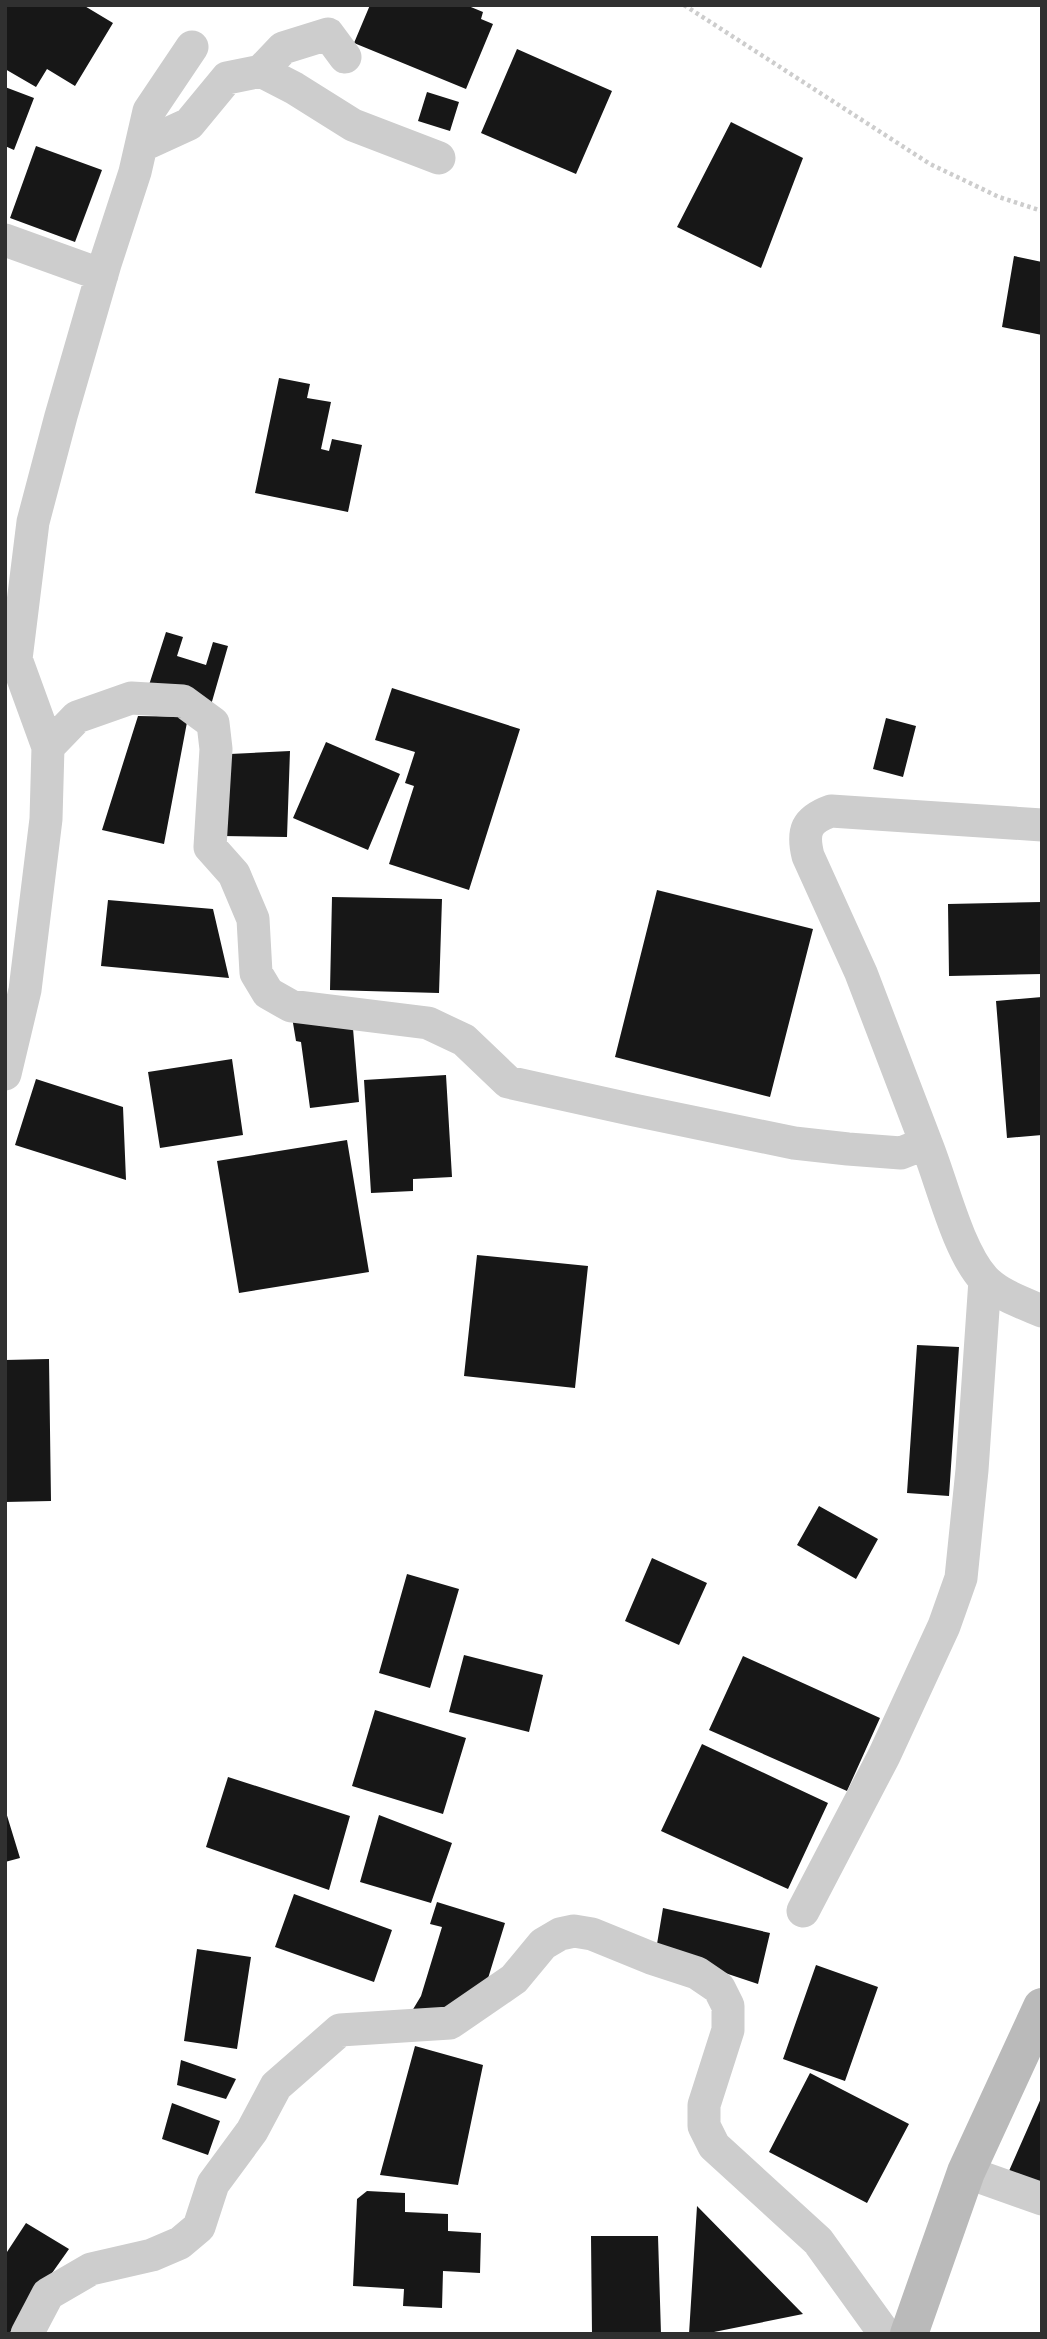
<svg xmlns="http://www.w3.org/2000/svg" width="1047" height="2339" font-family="Poppins,sans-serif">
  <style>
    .building { fill: #171717 }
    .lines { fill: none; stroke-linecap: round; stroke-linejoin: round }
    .path { stroke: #cdcdcd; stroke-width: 4.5; stroke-dasharray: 3.5 3.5; stroke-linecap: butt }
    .minor { stroke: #cdcdcd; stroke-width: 33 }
    .secondary { stroke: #bababa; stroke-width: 38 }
  </style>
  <rect width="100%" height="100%" fill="#fff"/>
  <path class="building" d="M5 5H83L113 23 75 86 47 69 36 87 5 69Z
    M370 5H466L483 12 481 19 493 24 466 89 354 43Z
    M517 49 612 91 576 174 481 133Z
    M5 87 34 98 14 150 5 146Z
    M427 92 459 102 450 131 418 121Z
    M731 122 803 158 761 268 677 227Z
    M36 146 102 170 75 242 10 218Z
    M1014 256 1042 262V335L1002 327Z
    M279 378 310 384 307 398 331 402 321 449 329 451 332 439 362 445 348 512 255 493Z
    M166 632 183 637 177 656 206 665 213 642 228 646 211 705 149 685Z
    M392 688 520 729 469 890 389 864 414 786 405 783 415 752 375 740Z
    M138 716 188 717 164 844 102 830Z
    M886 718 916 726 903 777 873 769Z
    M326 742 400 774 368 850 293 818Z
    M290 751 287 837 222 836 230 754Z
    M657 890 813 929 770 1097 615 1057Z
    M332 897 442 899 439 993 330 990Z
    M108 900 213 909 229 978 101 966Z
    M1042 902V974L949 976 948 904Z
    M1042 997V1135L1007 1138 996 1001Z
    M352 1016 359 1102 310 1108 301 1042 296 1041 292 1017Z
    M232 1059 243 1135 160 1148 148 1072Z
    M446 1075 452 1177 413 1179V1191L371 1193 364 1080Z
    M36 1079 123 1107 126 1180 15 1145Z
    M347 1140 369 1272 239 1293 217 1161Z
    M477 1255 588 1266 575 1388 464 1376Z
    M917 1345 959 1347 949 1496 907 1493Z
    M49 1359 51 1501 5 1502V1360Z
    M819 1506 878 1539 856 1579 797 1545Z
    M652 1558 707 1583 679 1645 625 1621Z
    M407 1574 459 1589 430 1688 379 1673Z
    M464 1655 543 1675 529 1732 449 1712Z
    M743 1656 880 1718 847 1791 709 1730Z
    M375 1710 466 1738 443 1814 352 1786Z
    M702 1744 828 1803 788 1889 661 1831Z
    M228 1777 350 1816 329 1890 206 1847Z
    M5 1809 20 1858 5 1862Z
    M379 1815 452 1843 431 1903 360 1882Z
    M294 1894 392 1930 374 1982 275 1947Z
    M437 1902 505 1923 486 1985 447 2008 409 2016 421 1996 442 1927 430 1924Z
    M663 1908 770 1933 758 1984 656 1950Z
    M197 1949 251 1957 237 2049 184 2041Z
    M816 1965 878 1987 845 2081 783 2059Z
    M415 2046 483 2065 458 2185 380 2175Z
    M181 2060 236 2079 226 2099 177 2085Z
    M810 2073 909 2124 867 2203 769 2152Z
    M1042 2096V2185L1005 2180Z
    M172 2103 220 2121 208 2155 162 2139Z
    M367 2191 405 2193V2212L448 2214V2231L481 2233 480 2273 443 2271 442 2308 403 2306 404 2289 353 2286 357 2199Z
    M697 2206 803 2314 704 2334H689Z
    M26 2223 69 2249 9 2334 5 2330V2255Z
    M591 2236H658L661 2334H592Z"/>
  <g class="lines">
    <path class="path" d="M684 5 930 164 999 197 1042 211"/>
    <path class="minor" d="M261 71 283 48 328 34 345 57
      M141 146 189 124 227 78 261 71 294 88 353 125 439 158
      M5 240 102 275
      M5 654 16 659 48 747 46 819 25 990 5 1074
      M16 659 33 522 61 416 105 264 135 172 149 111 192 47
      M48 747 77 717 131 698 183 701 213 723 216 749 210 847 234 874 253 919 256 973 268 993 291 1006 428 1023 464 1040 508 1082 634 1110 794 1143 848 1149 901 1153 926 1143C942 1182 957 1249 984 1279 999 1295 1023 1303 1042 1311
      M926 1143 861 973 808 856C802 831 806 820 831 811L1042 825
      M803 1911 884 1756 944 1626 961 1578 972 1470 985 1280
      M966 2172 1042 2199
      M27 2334 48 2294 91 2269 152 2255 180 2243 199 2227 213 2184 252 2131 276 2086 340 2030 450 2023 514 1979 543 1944 560 1934 574 1931 592 1934 651 1958 697 1973 719 1988 728 2006V2030L704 2105V2126L714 2146 818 2241 885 2334"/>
    <path class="secondary" d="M909 2334 966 2172 1042 2007"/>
  </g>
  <rect width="1047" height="2339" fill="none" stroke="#303030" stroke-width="14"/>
</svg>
